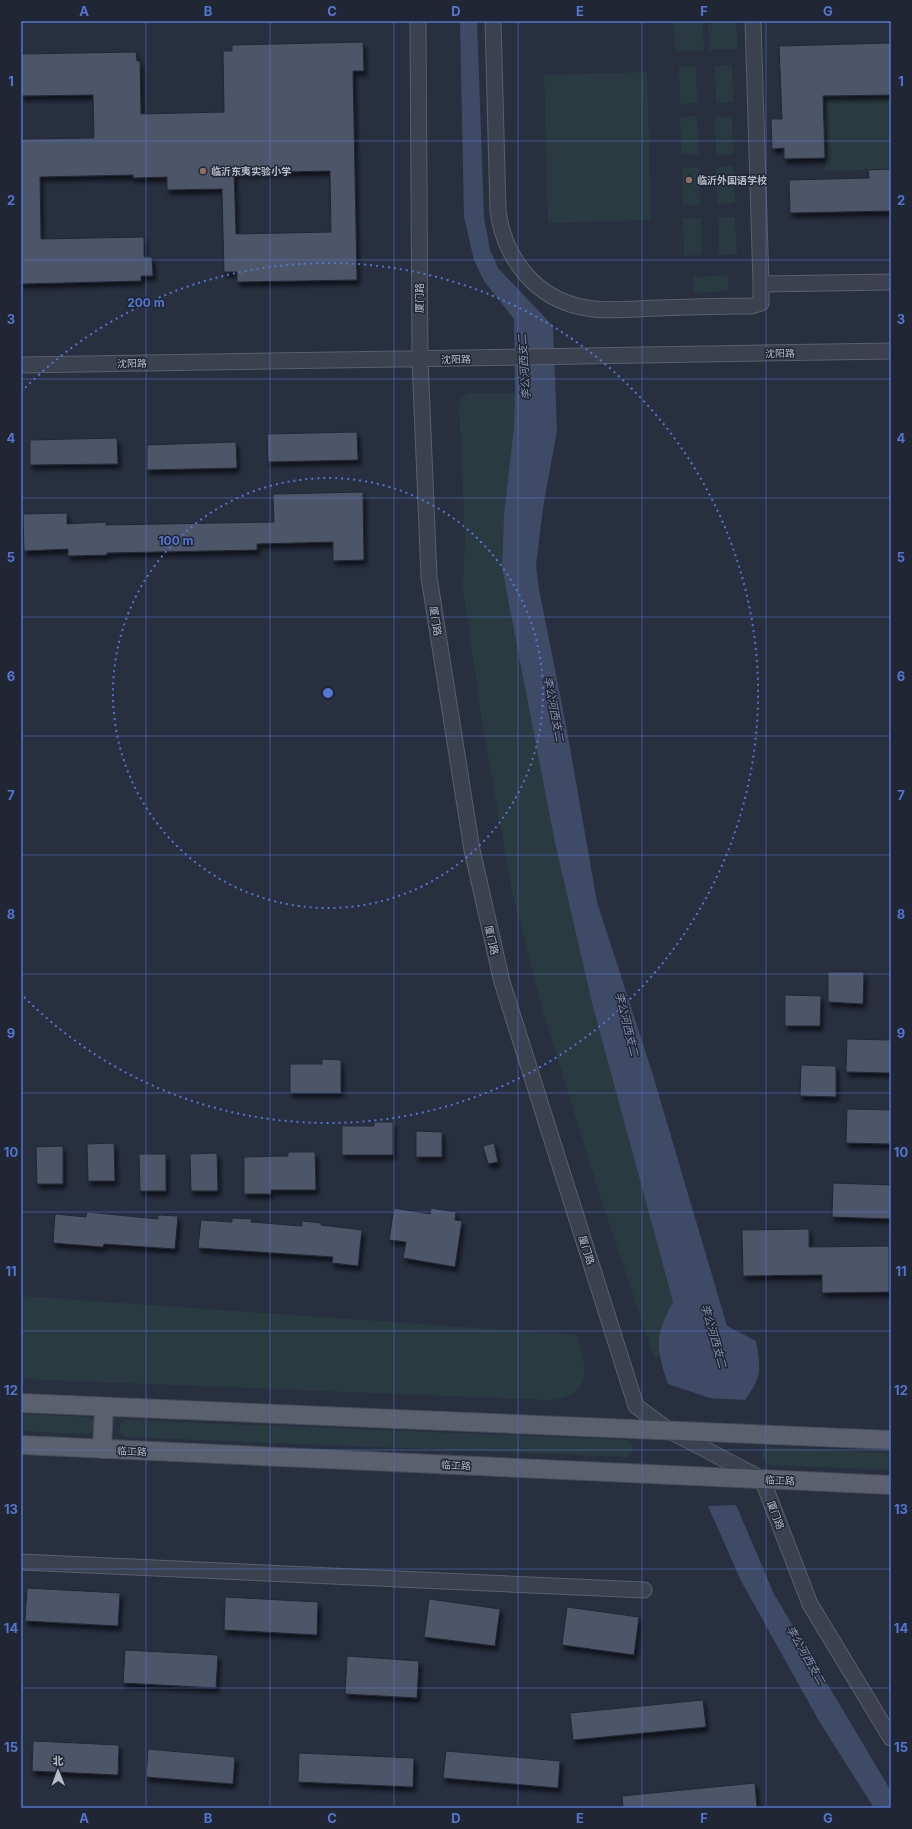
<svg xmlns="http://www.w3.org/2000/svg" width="912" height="1829" font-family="Inter,'Noto Sans SC',sans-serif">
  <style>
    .green { fill: #293b40 }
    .water { fill: #3f4b66 }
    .building { fill: #4e5667; stroke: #222836; fill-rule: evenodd; filter: url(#shadow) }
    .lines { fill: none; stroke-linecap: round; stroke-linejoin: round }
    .minor-casing { stroke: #595f6c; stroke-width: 17 }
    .major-casing { stroke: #454a58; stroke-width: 20 }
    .minor { stroke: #3b414f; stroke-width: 15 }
    .major { stroke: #5a606e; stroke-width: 18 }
    .grid { fill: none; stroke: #5375d3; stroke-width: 1; stroke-opacity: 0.55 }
    .ring { fill: none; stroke: #5375d3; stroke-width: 2; stroke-dasharray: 2 4 }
    .education-dot { fill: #8d6e63; stroke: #202634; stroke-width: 1.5 }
    .labels { text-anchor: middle; stroke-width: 3; stroke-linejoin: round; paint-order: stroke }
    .poi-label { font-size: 10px; font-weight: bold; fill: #b8bdc9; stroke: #202634; text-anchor: start }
    .street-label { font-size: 10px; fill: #b8bdc9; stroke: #202634 }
    .water-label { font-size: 11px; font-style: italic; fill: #8290ae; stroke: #202634 }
    .centre { fill: #5375d3; stroke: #202634; stroke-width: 2 }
    .ring-label { font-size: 12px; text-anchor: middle; font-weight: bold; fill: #5375d3; stroke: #202634; stroke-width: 3; stroke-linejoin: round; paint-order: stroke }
    .neatline { fill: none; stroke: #5375d3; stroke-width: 1.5 }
    .grid-label { font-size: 13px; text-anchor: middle; font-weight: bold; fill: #5375d3 }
  </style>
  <defs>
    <filter id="shadow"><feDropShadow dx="2.5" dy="4.5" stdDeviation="2" flood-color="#0009"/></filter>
  </defs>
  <rect width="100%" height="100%" fill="#282f3f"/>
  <path class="green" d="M674 21H703L704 50 675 51Z
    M708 21H736L738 49 709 50Z
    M732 65 733 102 716 103 715 66Z
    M696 66 697 103 680 104 679 67Z
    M647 72 651 220 548 223 544 75Z
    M891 95V169L825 171 823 96Z
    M697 116 699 154H681L680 117Z
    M715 117H732L733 154 716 155Z
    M733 166 735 203 717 204 716 167Z
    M699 167 700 205H683L682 168Z
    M718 217H735L737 254 719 255Z
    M683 218H701L702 255 684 256Z
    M728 275V291L694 293V277Z
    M467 393H515L514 426 504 515 502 568 555 843 593 1007 673 1302C663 1320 659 1335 659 1356L654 1357 598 1190 543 1011 512 892 481 714 463 590 465 535 459 407 460 400Z
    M21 1296 577 1335C586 1367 595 1396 550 1400L21 1379Z
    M21 1414 89 1417 94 1421 96 1426 93 1432 88 1434 21 1431Z
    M126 1420 627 1440 632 1443C634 1450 633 1454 626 1457L125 1437C119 1433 118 1430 121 1423Z
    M768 1447 891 1453V1470L768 1465C762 1460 761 1457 763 1450Z"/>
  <path class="water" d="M460 21H477L484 218 490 250 498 268 553 326 557 431 544 501 536 564 539 590 566 725 597 902 652 1072 727 1326 756 1341C761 1370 762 1376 745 1400L710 1398 668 1384C656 1349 654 1336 673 1302L593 1007 555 843 502 568 504 515 514 426 515 393 514 319 484 281 474 260 464 217Z
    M736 1505 774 1594 891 1791V1808H874L819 1721 741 1581 708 1506Z"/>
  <path class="building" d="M363 42 364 71H353L357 280 237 282V272H224L222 189 167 190V177L133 178V175L40 177 41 239 144 237V257H152L153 276H141V281L21 284V139L94 138 93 95 21 96V54L136 52 137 61H140L141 114 224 112 223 51H232V45ZM330 171 331 232 236 234 234 173Z
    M891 43V95L823 96 825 158 784 159V148L772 149 771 119H782L779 46Z
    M891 169V211L790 213 789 180 869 178 868 170Z
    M357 432 358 460 268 462 267 434Z
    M117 438 118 464 30 465V440Z
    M236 442 237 468 147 470V445Z
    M363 492 364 560 333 561V542L257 544V550L107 553V555L68 556V549L24 551 23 514 67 513V524L106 522V525L274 522 273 494Z
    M828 972H864L863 1004 828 1002Z
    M785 995 821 996 820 1026H785Z
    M847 1039 891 1040V1073L846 1072Z
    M322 1059 341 1060V1093H290V1064H322Z
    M801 1065 836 1066V1097L800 1096Z
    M847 1109 891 1110V1144L846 1143Z
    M374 1122H393V1155H342V1126H374Z
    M416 1131 442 1132V1157H416Z
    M114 1143 115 1181H88L87 1144Z
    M494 1143 498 1162 488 1164 483 1146Z
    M63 1146V1184H37L36 1147Z
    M288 1152H315L316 1190H271V1194H244V1157L288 1156Z
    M217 1153 218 1191H191L190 1154Z
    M139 1154H166V1191H140Z
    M833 1183 891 1185V1219L832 1217Z
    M394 1208 430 1214 431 1208 456 1212 455 1220 462 1221 455 1267 403 1258 406 1242 389 1240Z
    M87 1212 158 1219V1215L178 1216 175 1249 104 1244 103 1247 53 1243 55 1214 86 1217Z
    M232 1218 252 1219 251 1222 302 1226V1221L321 1223V1225L362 1230 358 1266 332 1263 333 1257 198 1248 201 1220 232 1222Z
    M809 1229V1247L889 1246V1292L822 1293V1275L743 1276 742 1230Z
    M27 1588 120 1593 118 1626 25 1621Z
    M225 1597 318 1602 317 1635 224 1630Z
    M429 1599 500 1609 495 1646 424 1637Z
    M567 1607 639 1617 634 1655 562 1645Z
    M125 1650 218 1655 216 1688 123 1683Z
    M347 1656 419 1661 417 1698 345 1694Z
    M703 1700 706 1727 573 1740 570 1713Z
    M33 1741 119 1745 118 1775 32 1771Z
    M148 1749 235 1757 233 1784 146 1777Z
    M446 1751 560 1761 558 1788 443 1778Z
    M299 1753 414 1758 413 1787 298 1782Z
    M755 1783 757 1808H623L622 1796Z"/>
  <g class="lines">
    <defs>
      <path id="minor" d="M418 21 420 359 429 577 472 850 502 982 636 1406 670 1431 762 1479 810 1604 891 1738
        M493 21 498 210C503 253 530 292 573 305 599 313 630 309 658 308 689 307 721 306 752 306L761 303V284L891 282
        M753 21 761 284
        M21 365 891 351
        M21 1562 644 1590"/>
      <path id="major" d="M21 1403 891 1440
        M21 1445 891 1485
        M102 1449 104 1407"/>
    </defs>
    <use href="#minor" class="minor-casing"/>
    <use href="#major" class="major-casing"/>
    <use href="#minor" class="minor"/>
    <use href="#major" class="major"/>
  </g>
  <path class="grid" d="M146 21V1808M270 21V1808M394 21V1808M518 21V1808M642 21V1808M766 21V1808M21 141H891M21 260H891M21 379H891M21 498H891M21 617H891M21 736H891M21 855H891M21 974H891M21 1093H891M21 1212H891M21 1331H891M21 1450H891M21 1569H891M21 1688H891"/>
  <g class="ring">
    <circle cx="328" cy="693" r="215"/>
    <path d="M21 392A430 430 0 1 1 21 994"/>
  </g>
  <g class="education-dot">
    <circle cx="203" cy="171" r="4"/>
    <circle cx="689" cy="180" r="4"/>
  </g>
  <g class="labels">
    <g class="poi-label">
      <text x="211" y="175">临沂东夷实验小学</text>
      <text x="697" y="184">临沂外国语学校</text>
    </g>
    <g class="street-label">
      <text transform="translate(419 298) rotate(-90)" y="4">厦门路</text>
      <text transform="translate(780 353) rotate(-1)" y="4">沈阳路</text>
      <text transform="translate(456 359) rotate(-1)" y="4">沈阳路</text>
      <text transform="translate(132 363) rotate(-1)" y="4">沈阳路</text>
      <text transform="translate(436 621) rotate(81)" y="4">厦门路</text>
      <text transform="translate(492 940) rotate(77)" y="4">厦门路</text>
      <text transform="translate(587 1250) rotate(72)" y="4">厦门路</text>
      <text transform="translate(132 1451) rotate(3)" y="4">临工路</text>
      <text transform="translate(456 1465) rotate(3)" y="4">临工路</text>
      <text transform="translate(780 1480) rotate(3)" y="4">临工路</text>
      <text transform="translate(776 1515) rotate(69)" y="4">厦门路</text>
    </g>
    <g class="water-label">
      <text transform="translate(524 367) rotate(-94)" y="4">李公河西支二</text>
      <text transform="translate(554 709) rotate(79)" y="4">李公河西支二</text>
      <text transform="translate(627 1024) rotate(76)" y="4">李公河西支二</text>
      <text transform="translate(714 1336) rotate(74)" y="4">李公河西支二</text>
      <text transform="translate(806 1655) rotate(60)" y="4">李公河西支二</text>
    </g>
  </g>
  <circle cx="328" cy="693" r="6" class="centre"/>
  <g class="ring-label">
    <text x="146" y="307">200 m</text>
    <text x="176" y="545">100 m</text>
  </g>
  <rect width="912" height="1829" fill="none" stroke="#202634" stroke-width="44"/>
  <g transform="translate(58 1771) rotate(359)" stroke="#202634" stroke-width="3" paint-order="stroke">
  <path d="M0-3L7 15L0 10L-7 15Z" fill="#b8bdc9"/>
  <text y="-6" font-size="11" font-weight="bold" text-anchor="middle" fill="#b8bdc9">北</text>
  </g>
  <rect x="22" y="22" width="868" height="1785" class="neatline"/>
  <g class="grid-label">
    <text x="84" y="16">A</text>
    <text x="208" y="16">B</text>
    <text x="332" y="16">C</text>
    <text x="456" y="16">D</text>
    <text x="580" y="16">E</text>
    <text x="704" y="16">F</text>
    <text x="828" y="16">G</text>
    <text x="11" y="86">1</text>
    <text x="901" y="86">1</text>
    <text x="11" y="205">2</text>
    <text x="901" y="205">2</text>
    <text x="11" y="324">3</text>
    <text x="901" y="324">3</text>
    <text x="11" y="443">4</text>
    <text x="901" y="443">4</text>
    <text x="11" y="562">5</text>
    <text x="901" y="562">5</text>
    <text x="11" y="681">6</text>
    <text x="901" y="681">6</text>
    <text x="11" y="800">7</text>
    <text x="901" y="800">7</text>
    <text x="11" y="919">8</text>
    <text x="901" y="919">8</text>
    <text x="11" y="1038">9</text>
    <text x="901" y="1038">9</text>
    <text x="11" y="1157">10</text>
    <text x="901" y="1157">10</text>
    <text x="11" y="1276">11</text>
    <text x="901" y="1276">11</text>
    <text x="11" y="1395">12</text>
    <text x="901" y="1395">12</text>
    <text x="11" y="1514">13</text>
    <text x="901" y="1514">13</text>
    <text x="11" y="1633">14</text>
    <text x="901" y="1633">14</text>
    <text x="11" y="1752">15</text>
    <text x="901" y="1752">15</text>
    <text x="84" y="1823">A</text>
    <text x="208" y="1823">B</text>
    <text x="332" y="1823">C</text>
    <text x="456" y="1823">D</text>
    <text x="580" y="1823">E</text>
    <text x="704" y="1823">F</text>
    <text x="828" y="1823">G</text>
  </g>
</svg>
